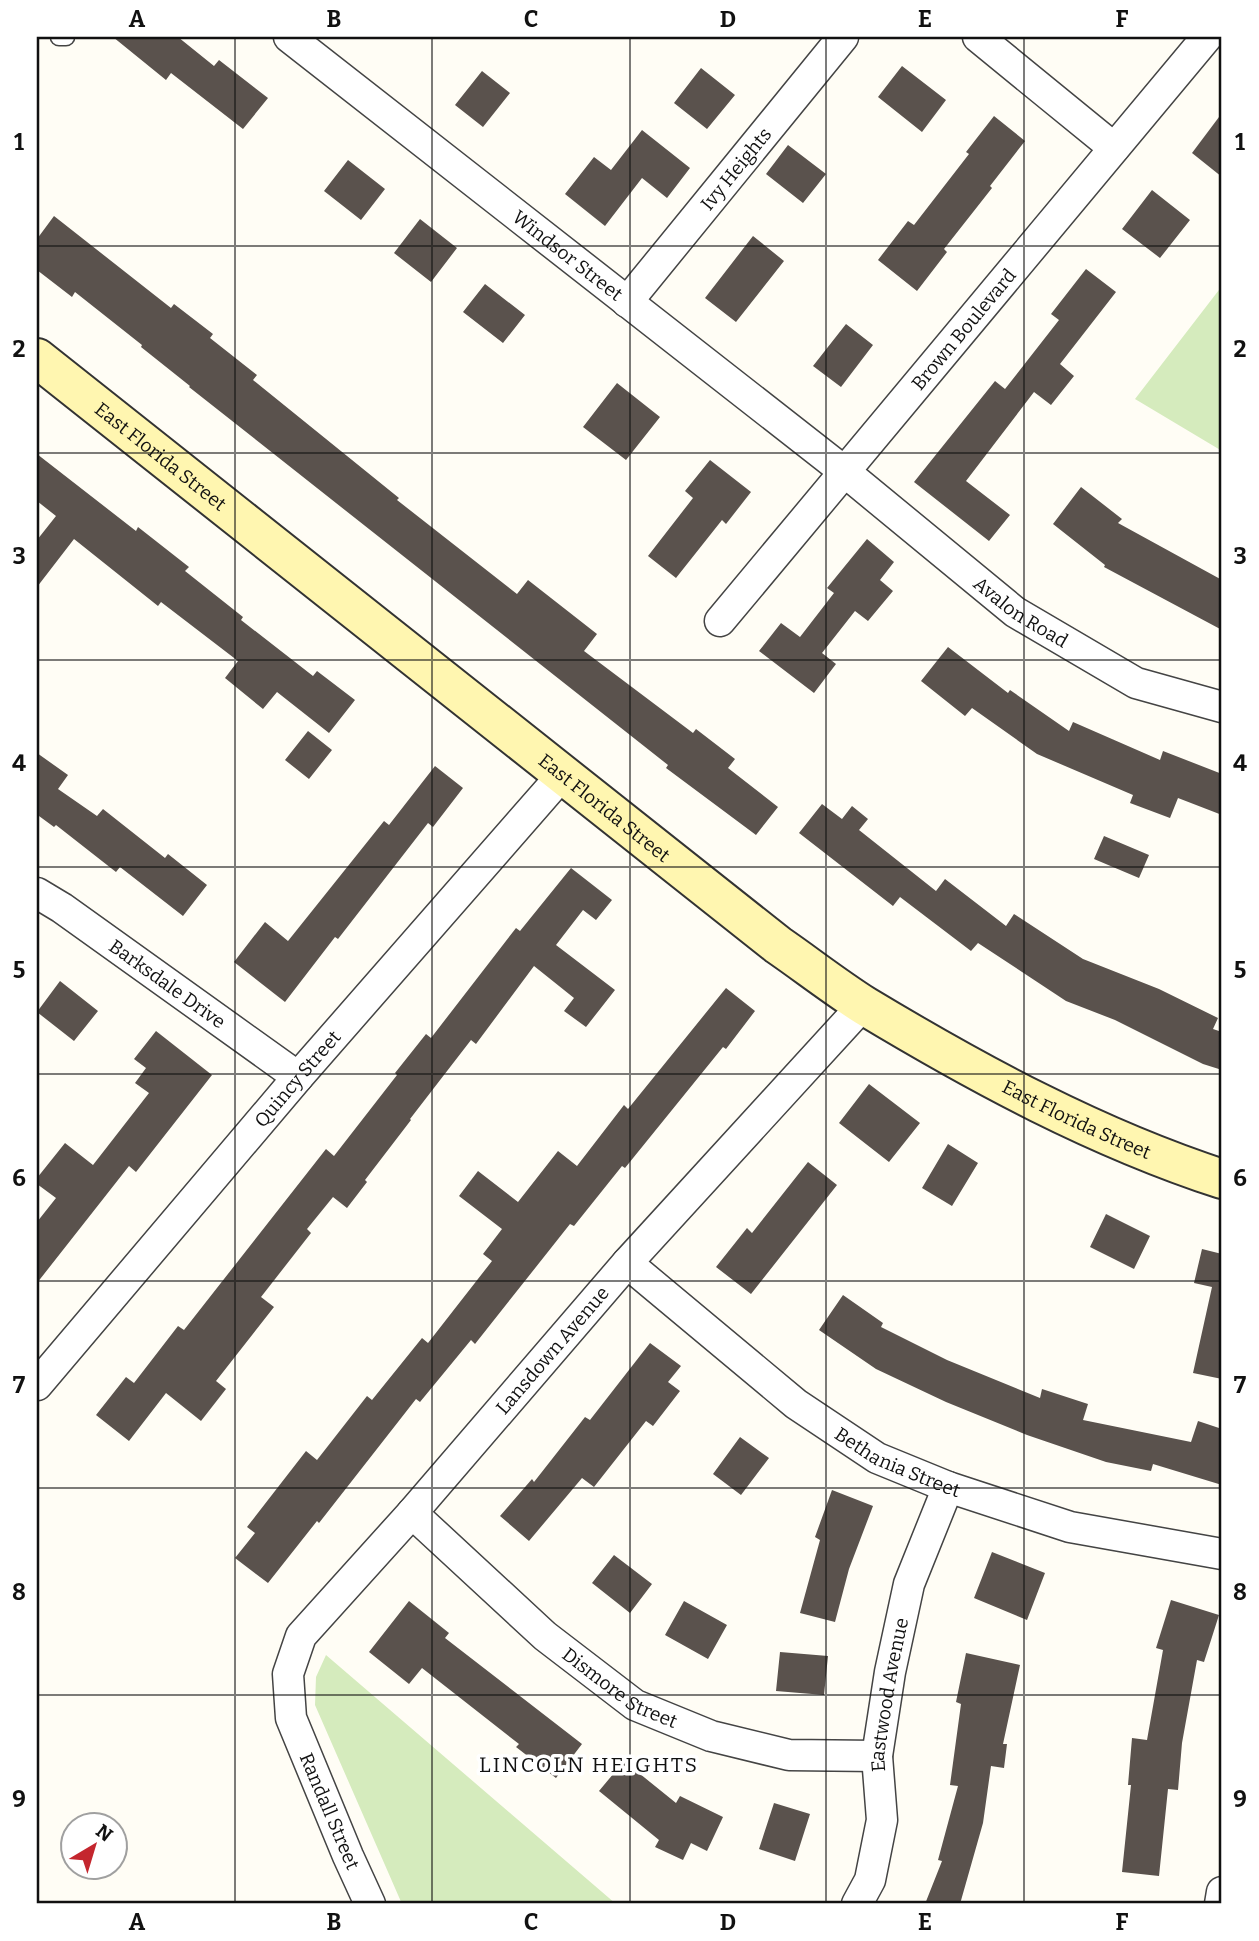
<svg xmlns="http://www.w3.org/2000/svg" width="1259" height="1941" font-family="Bitter,serif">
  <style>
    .green { fill: #d5ebbd }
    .building { fill: #5a524d }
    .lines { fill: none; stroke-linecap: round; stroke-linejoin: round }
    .lane-casing { stroke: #444; stroke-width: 19 }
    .street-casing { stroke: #444; stroke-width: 33 }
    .secondary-casing { stroke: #333; stroke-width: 42 }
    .lane { stroke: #fff; stroke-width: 16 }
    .street { stroke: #fff; stroke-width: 30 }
    .secondary { stroke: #fff6b0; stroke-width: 38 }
    .grid { fill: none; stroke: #111; stroke-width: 2; stroke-opacity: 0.55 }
    .labels { text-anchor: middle; stroke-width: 7; stroke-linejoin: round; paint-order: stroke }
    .street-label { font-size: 19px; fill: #111; stroke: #fff }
    .neighbourhood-label { font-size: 21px; letter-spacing: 2px; fill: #111; stroke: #fff }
    .neatline { fill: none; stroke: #111; stroke-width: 2.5 }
    .grid-label { font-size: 23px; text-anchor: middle; font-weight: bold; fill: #111 }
  </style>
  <rect width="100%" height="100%" fill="#fffdf5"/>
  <path class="green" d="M1222 286V451L1135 399Z
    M326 1655 616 1904H402L315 1705 316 1677Z"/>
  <path class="building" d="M113 37H178L214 66 219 60 268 98 243 129 171 73 166 80Z
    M902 66 946 100 922 132 878 97Z
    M701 68 735 95 707 129 674 103Z
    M482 71 510 93 483 127 455 105Z
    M1222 113V177L1192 153Z
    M994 116 1025 141 990 186 992 188 944 249 947 252 917 291 878 260 908 221 914 225 969 154 966 152Z
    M642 130 690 168 667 198 642 178 605 226 565 194 594 157 611 170Z
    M788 145 826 174 803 203 766 174Z
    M348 160 385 189 361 220 324 191Z
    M1152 190 1190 220 1160 258 1122 229Z
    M54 216 171 308 174 304 213 334 210 338 257 375 253 380 399 498 397 500 517 594 528 580 597 634 584 651 693 733 696 729 735 759 728 768 778 807 756 835 666 768 668 765 189 387 190 386 141 347 142 345 75 292 72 297 37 270V239Z
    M420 219 457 248 431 282 394 253Z
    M753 236 784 261 736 322 705 298Z
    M1086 269 1116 292 1060 364 1074 376 1051 405 1034 392 966 481 1010 515 989 541 914 482 995 381 1005 389 1059 320 1051 314Z
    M485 284 525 315 503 343 463 312Z
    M846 324 873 345 841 387 813 366Z
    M617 383 660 417 626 460 583 427Z
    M37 454 136 531 138 527 189 567 185 571 243 617 241 620 313 676 317 671 355 700 329 733 277 692 263 709 225 678 238 661 161 602 158 606 74 539 37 587V540L56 516 37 501Z
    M710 460 751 492 726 524 722 520 676 578 648 556 693 498 685 491Z
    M1081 487 1122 519 1118 523 1222 580V630L1104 567 1105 565 1053 524Z
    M867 539 894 562 880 580 893 591 868 621 855 611 822 653 836 664 814 693 759 651 781 623 800 637 834 593 827 588Z
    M948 647 1008 693 1010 690 1069 731 1073 722 1160 760 1163 751 1222 774V815L1178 798 1170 818 1130 803 1133 795 1037 754 972 708 965 716 921 681Z
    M308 731 332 750 309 779 285 760Z
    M37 753 68 775 58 789 97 816 103 809 165 858 168 854 207 885 183 916 120 867 116 872 56 825 54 827 39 816 37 819Z
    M435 766 463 788 433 827 428 823 338 939 335 937 285 1002 234 962 265 922 288 941 384 821 389 825Z
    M822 804 842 819 852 806 868 819 859 830 936 891 945 879 1006 926 1014 914 1083 959 1159 989 1218 1018 1213 1029 1222 1032V1070L1203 1064 1115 1020 1066 1001 978 943 971 951 900 897 893 906 799 833Z
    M1104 836 1149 855 1139 878 1094 859Z
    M571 868 612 900 596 920 583 910 556 945 615 990 586 1027 564 1011 574 998 534 966 476 1044 471 1040 410 1119 411 1120 365 1180 367 1182 347 1208 333 1197 307 1229 311 1233 261 1297 274 1307 216 1381 226 1389 201 1421 166 1393 129 1441 96 1415 126 1377 134 1383 178 1326 184 1330 326 1149 334 1156 397 1075 395 1073 426 1034 431 1038 516 928 520 931Z
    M60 981 98 1011 74 1041 37 1012Z
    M726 988 755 1011 726 1049 723 1047 625 1168 622 1166 574 1226 570 1224 475 1344 471 1340 420 1402 416 1399 319 1523 317 1521 268 1583 235 1558 255 1533 247 1527 306 1451 317 1460 367 1396 372 1400 422 1338 428 1343 492 1261 483 1254 502 1229 459 1196 478 1171 518 1202 558 1151 577 1166 624 1105 628 1109Z
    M156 1031 212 1075 136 1172 129 1166 37 1283V1222L56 1198 37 1184V1178L65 1143 93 1165 149 1093 135 1083 146 1068 134 1059Z
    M869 1084 920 1123 889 1162 839 1123Z
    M948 1144 978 1163 952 1206 922 1188Z
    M808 1162 837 1185 751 1294 716 1267 747 1228 752 1233Z
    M1106 1214 1150 1236 1134 1269 1090 1247Z
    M1202 1249 1222 1254V1379L1193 1373 1212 1287 1194 1283Z
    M843 1295 883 1323 881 1327 947 1360 1040 1398 1042 1389 1088 1404 1083 1420 1191 1442 1198 1421 1222 1429V1485L1153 1464 1151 1471 1106 1462 1027 1435 946 1402 876 1369 819 1330Z
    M650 1343 681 1366 668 1382 680 1391 653 1426 646 1421 594 1487 582 1478 529 1541 500 1516 532 1479 534 1482 585 1417 590 1420Z
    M740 1437 769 1458 741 1495 713 1474Z
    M832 1490 873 1506 849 1569 835 1622 800 1613 820 1540 815 1537Z
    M992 1552 1045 1573 1027 1620 974 1598Z
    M614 1555 652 1584 630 1613 592 1583Z
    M1171 1600 1219 1615 1204 1662 1197 1660 1182 1743 1178 1790 1168 1789 1159 1876 1122 1872 1131 1785H1128L1132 1738 1147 1740 1163 1650 1156 1648Z
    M409 1601 449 1633 445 1638 582 1744 556 1778 516 1747 519 1744 422 1668 409 1684 369 1652Z
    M684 1601 727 1625 708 1659 665 1635Z
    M780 1652 828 1656 824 1695 776 1691Z
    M966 1653 1020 1665 1003 1744H1007L1004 1768 991 1766 983 1823 960 1904H925L942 1861 938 1860 958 1786 950 1785 961 1704 956 1702Z
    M624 1761 676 1803 680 1796 723 1817 707 1851 691 1843 683 1860 655 1847 659 1840 599 1791Z
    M774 1803 810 1814 795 1861 759 1849Z"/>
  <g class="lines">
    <defs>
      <path id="lane" d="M59 37H66"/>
      <g id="street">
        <path id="s1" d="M289 37 845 472 1015 612 1136 683 1222 707"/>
        <path d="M978 37 1114 148"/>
        <path id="s2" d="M627 302 843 37"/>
        <path id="s3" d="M720 621 1207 37"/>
        <path id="s4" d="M37 893 62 908 298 1077"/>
        <path id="s5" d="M627 1263 796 1404 877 1458 948 1487 1070 1527 1222 1554"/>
        <path id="s6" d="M37 1385 298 1077 563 774"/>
        <path id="s7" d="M412 1513 545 1636 635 1705 711 1736 789 1755 877 1756"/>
        <path id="s8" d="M370 1904 348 1856 291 1718 288 1674 301 1636 412 1513 627 1263 863 1005"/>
        <path id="s9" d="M857 1904 870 1880 882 1820 877 1756 890 1672 909 1584 948 1487"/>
        <path d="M1220 1904 1222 1892"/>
      </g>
      <g id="secondary">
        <path id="s10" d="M37 358 778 945C807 965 835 987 865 1006 978 1074 1096 1138 1222 1179"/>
      </g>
    </defs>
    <use href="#lane" class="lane-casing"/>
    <use href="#street" class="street-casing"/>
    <use href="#secondary" class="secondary-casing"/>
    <use href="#lane" class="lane"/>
    <use href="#street" class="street"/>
    <use href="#secondary" class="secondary"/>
  </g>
  <path class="grid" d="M235 37V1904M432 37V1904M630 37V1904M826 37V1904M1024 37V1904M37 246H1222M37 453H1222M37 660H1222M37 867H1222M37 1074H1222M37 1281H1222M37 1488H1222M37 1695H1222"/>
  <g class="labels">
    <g class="street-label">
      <text dy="7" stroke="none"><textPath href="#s2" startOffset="172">Ivy Heights</textPath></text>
      <text dy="7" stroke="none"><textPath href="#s1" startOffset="354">Windsor Street</textPath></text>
      <text dy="7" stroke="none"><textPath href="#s3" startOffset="380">Brown Boulevard</textPath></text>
      <text dy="7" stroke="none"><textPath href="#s10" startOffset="158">East Florida Street</textPath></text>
      <text dy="7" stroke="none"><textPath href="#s1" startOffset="931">Avalon Road</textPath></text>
      <text dy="7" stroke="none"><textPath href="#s10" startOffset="724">East Florida Street</textPath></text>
      <text dy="7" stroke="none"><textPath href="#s4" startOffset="159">Barksdale Drive</textPath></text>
      <text dy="7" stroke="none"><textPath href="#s6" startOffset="402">Quincy Street</textPath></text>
      <text dy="7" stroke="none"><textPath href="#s10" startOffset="1292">East Florida Street</textPath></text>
      <text dy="7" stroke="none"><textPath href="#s8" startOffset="667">Lansdown Avenue</textPath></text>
      <text dy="7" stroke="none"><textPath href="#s5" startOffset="338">Bethania Street</textPath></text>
      <text dy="7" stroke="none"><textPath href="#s7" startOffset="273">Dismore Street</textPath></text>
      <text dy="7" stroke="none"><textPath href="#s9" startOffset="215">Eastwood Avenue</textPath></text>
      <text transform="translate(330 1811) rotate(67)" y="7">Randall Street</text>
    </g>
    <g class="neighbourhood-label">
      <text x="589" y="1772">LINCOLN HEIGHTS</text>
    </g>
  </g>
  <rect width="1259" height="1941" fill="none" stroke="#ffffff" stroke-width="77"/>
  <g transform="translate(94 1846) rotate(38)"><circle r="33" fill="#ffffff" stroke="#a0a0a0" stroke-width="2"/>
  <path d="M0-5L12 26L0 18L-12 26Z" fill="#c4262e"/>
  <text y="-10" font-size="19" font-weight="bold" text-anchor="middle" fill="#111111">N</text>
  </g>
  <rect x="38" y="38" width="1182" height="1864" class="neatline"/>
  <g class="grid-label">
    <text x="137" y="27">A</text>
    <text x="334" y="27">B</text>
    <text x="531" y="27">C</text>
    <text x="728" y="27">D</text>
    <text x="925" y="27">E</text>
    <text x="1122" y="27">F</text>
    <text x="19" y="150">1</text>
    <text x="1240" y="150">1</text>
    <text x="19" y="357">2</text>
    <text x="1240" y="357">2</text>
    <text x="19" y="564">3</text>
    <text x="1240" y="564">3</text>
    <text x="19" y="771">4</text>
    <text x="1240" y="771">4</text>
    <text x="19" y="978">5</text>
    <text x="1240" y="978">5</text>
    <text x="19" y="1186">6</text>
    <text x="1240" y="1186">6</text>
    <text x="19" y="1393">7</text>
    <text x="1240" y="1393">7</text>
    <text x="19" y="1600">8</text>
    <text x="1240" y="1600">8</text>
    <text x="19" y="1807">9</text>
    <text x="1240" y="1807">9</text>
    <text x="137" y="1930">A</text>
    <text x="334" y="1930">B</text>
    <text x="531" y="1930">C</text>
    <text x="728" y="1930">D</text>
    <text x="925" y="1930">E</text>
    <text x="1122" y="1930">F</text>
  </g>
</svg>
